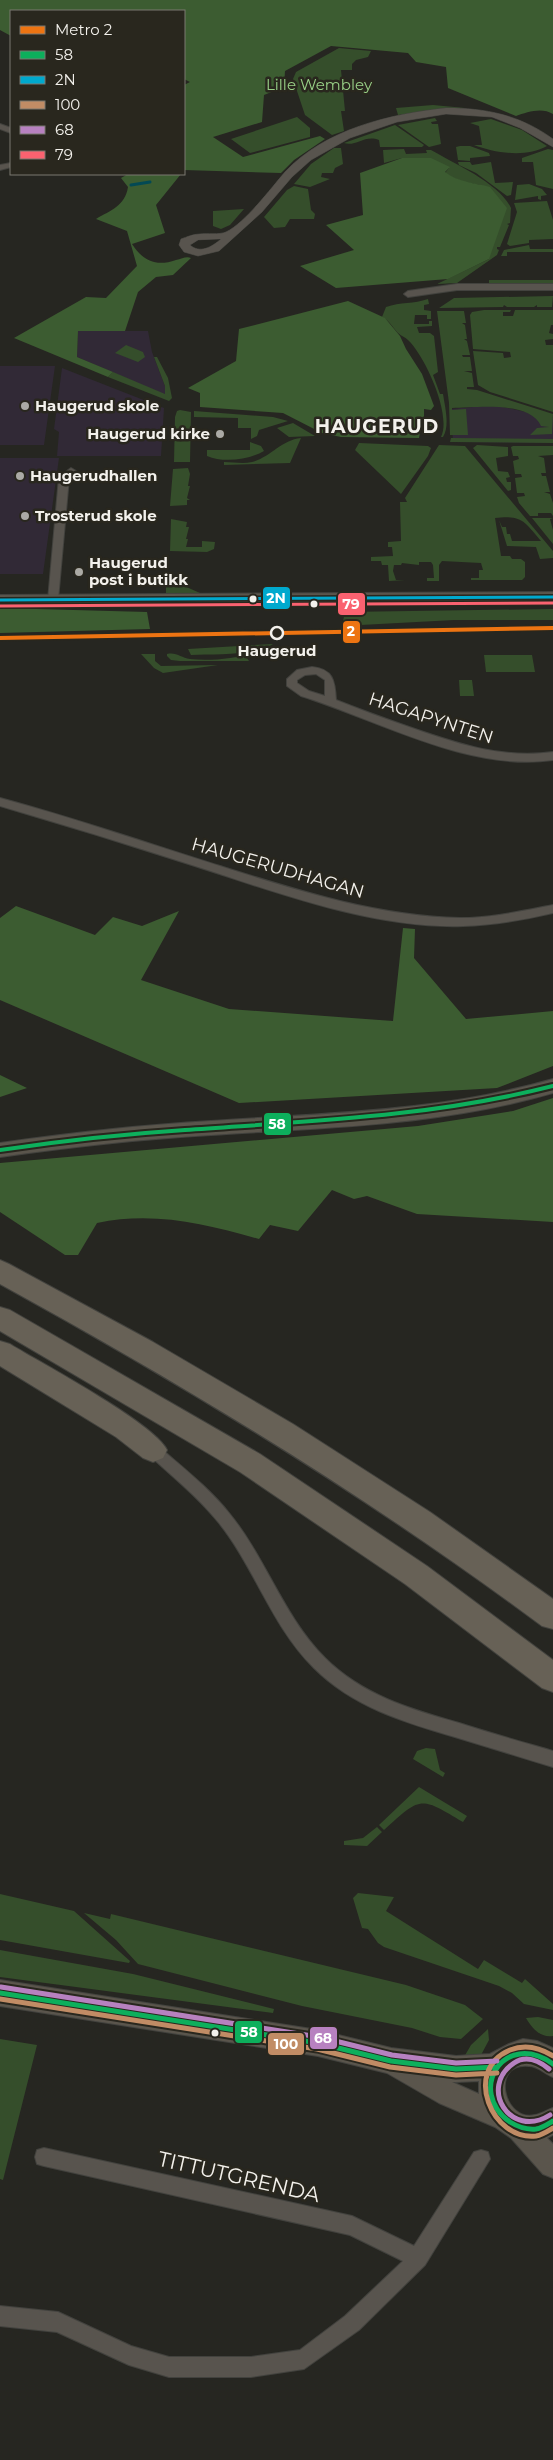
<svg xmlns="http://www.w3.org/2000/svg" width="553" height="2460" font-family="Montserrat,sans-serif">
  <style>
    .education { fill: #312936 }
    .green { fill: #354e2b }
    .forest { fill: #3c5c31 }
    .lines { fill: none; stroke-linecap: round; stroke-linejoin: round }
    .stream { stroke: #034954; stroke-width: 3 }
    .minor-casing { stroke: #42423e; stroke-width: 2 }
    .tertiary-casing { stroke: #42423e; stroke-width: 1 }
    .secondary-casing { stroke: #42423e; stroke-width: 2 }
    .motorway-casing { stroke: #42423e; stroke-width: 2 }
    .minor { fill: #58544e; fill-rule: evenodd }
    .tertiary { fill: #58544e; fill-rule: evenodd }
    .secondary { fill: #5a554c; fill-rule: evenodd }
    .motorway { fill: #676156; fill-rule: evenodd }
    .bus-1-far1-casing { stroke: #29271e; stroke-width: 8 }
    .bus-1-casing { stroke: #29271e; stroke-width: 9 }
    .bus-2-casing { stroke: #29271e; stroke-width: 6 }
    .bus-3-casing { stroke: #29271e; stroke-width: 9 }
    .bus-4-casing { stroke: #29271e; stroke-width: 9 }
    .bus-5-casing { stroke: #29271e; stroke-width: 6 }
    .bus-1-far1 { stroke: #0daf5c; stroke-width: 4 }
    .bus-1 { stroke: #0daf5c; stroke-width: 5 }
    .bus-2 { stroke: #00a9ce; stroke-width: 3 }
    .bus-3 { stroke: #c18c65; stroke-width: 5 }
    .bus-4 { stroke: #b781c0; stroke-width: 5 }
    .bus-5 { stroke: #fa6270; stroke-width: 3 }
    .metro-1-casing { stroke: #29271e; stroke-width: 7 }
    .metro-1 { stroke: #ed7412; stroke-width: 4 }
    .poi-dot { fill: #abaaa5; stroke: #29271e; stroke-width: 2 }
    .bus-dot { fill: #f3f1ec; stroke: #29271e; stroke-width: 2 }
    .stop-dot { fill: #29271e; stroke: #f3f1ec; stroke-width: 2.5 }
    .labels { text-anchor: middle; stroke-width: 5; stroke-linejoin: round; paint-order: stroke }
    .far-park-label { font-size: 15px; fill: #99d187; stroke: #29271e }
    .far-poi-label { font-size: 15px; font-weight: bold; fill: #f3f1ec; stroke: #29271e; text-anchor: start }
    .far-stop-label { font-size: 15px; font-weight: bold; fill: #f3f1ec; stroke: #29271e }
    .street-label { font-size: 18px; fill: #f3f1ec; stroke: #29271e }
    .far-district-label { font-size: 19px; font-weight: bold; letter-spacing: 1px; fill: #f3f1ec; stroke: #29271e }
    .near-street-label { font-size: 21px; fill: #f3f1ec; stroke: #29271e }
    .line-badge { stroke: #29271e; stroke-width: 2 }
    .badge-label { font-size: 14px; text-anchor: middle; font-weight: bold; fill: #fff }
  </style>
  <rect width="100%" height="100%" fill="#262621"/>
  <path class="education" d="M78 331H148L152 352 165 386V395L77 357Z
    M0 366H55L44 445H0Z
    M62 368 164 408 161 456H57L59 432 54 429Z
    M494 405 553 418V443L453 442 451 409Z
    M0 458H59L43 574H0Z"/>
  <path class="green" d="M339 48 371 51 368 57 356 60 352 64V70H341L345 111H341L344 131 332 135 305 115 293 79 296 72Z
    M433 105 465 108 398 115 396 108Z
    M297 117 310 128V137L250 153 231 139Z
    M435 118 437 121 431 122 432 124H438L441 144 429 147 398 125Z
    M491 119 522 130 547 146C526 158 495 153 474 145H482L479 126 470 123Z
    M395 125 424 145 422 147H380L379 140C365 134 356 147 344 143Z
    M460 146H470L489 153 490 156 470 158V161L458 160 456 147Z
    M334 148H341L343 164 335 168 333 173H322L321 177 330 179 310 187 294 184 311 164Z
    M404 149 406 154 427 153 426 150H431C455 164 499 183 511 208L510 223 507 224 509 225 500 247H497V249L499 250 497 255 457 283 437 284 489 259 480 185C469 183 454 180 445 173L449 168 402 158 384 163 383 150Z
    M548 149 553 150V189L536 185 533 162H522V158Z
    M458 162H470L472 165 491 162 495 183 513 182 511 195 507 196 476 173 459 165Z
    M529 184 542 189 547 195 541 196V200L538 199V196L515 200 517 185Z
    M294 186 308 189 311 210 315 214 314 219H290L285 227 274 228 264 217 287 190Z
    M547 201 553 220V239L529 240V243L510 246 507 244 517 212 514 203Z
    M244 209 230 225 221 229 213 226V211Z
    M529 245 530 249H553V252H507V256H501L504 250Z
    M489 280H553V284L489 283Z
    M553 296 552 307H537V305L534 307H507L504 305 503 307 439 308 454 298Z
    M428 299 429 304 424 305V310L431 311V319H427V315H415L414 324H429V321H432V326L417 327 419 333H430L434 336 438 372 433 375 440 394H443C445 407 450 426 443 437H441C452 415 425 356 408 340 405 337 401 336 398 333 393 328 389 320 382 317L386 307C400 302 414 304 428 299Z
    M484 310H511L510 312H503V316H513L515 310H553V325H551L549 333 553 334V339L545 340 546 345H553V412L490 392 478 385 473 351 503 353 504 358 511 357 510 352 473 349 470 315 472 312Z
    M437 311H464L466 323H462L465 325 467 339H464L467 341 470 355H462L463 357H470L472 371H464L472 373 474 387H467V389L477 390 553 414 552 434 530 435 537 428 549 427 541 426C530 400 474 408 452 408V410L466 409 468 435H450L449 403Z
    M126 345 143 352 145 357 138 362 115 353Z
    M154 357H157L168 378 172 398 169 401 108 377 113 372 165 394V386Z
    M180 410 191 412 190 462H174L175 417 177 411Z
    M194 411 273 417 288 421 259 430 257 436 251 439V428H238V418L194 417Z
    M293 423 315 436 289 437 277 428Z
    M301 438 290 463 224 465V462C233 462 243 464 252 462 271 457 281 440 301 438Z
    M451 438 553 439V443L450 442Z
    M250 442 261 446 264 451C249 460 223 463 207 456V450H250Z
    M359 443 428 446 431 448 428 456 401 494 355 450Z
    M439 445 465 446 553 551V558L540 559 536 547 507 546 499 520 502 527H506L507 534H510L512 541H541C524 521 522 515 495 518L501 556H510L512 559H521L525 562V577L522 580H471V578H479V570H483L481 563 442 561 439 565V581H427V578H434L433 565 431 562H419V565L402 563 401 565H394L393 571 396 580H405L389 581 388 565H382L381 561H371V557L393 556 392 547H388V542L401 541 400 502H407L405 498Z
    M477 445 508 447V456L496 458 498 471 508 472 510 477 506 478 507 482H511V490L508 491 473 448Z
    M513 446H553V455L538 456 544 458 546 473H541L542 476H546L550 492H544L550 494 553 503V516L551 513H538V516H530L519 503 517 497 525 496 524 493H517L515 478 522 477 521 474H515L513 461 519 459 518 456H513L511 447Z
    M188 468 190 474 188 486H190L187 498 190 500H187V505L170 506 173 469Z
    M532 518H553L550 519 553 530V544Z
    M171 519 187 522 186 527H189L186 539H188L186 547H202V541L215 542 214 549 207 552 170 551Z
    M166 578 200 593H166Z
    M553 609V620H454L342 626 345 612Z
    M273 644C255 656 213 654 191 655L188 649Z
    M270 650 272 651 247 658 249 661H180L171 660 167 656V654C177 652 181 658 190 659 216 662 244 656 270 650Z
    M141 654H155V661L161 666 218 665 163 673 154 668Z
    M484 655H532L535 672H486Z
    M459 680H472L474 696H460Z
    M426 1748 435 1749 440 1770 445 1773 443 1777 413 1759 417 1751Z
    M419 1787 467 1816 463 1822C420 1796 421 1796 384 1830L379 1825Z
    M377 1827 382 1832 367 1846 344 1845V1841L363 1838Z
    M358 1893 394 1897 386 1911 478 1969 484 1960 522 1983 525 1979 553 2004V2010L524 2004 512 1993 499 1986 384 1947 378 1943 368 1929 362 1928 353 1898Z
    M0 1894 74 1911 130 1961 129 1963 0 1940Z
    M84 1913 110 1919 111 1914 406 1985 465 2005 483 2019 461 2039 440 2037 412 2028 302 2006 138 1964 116 1940Z
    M0 1950 133 1974 274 2009 273 2013 0 1977Z
    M538 2017 553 2020V2036C540 2038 532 2028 526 2018Z
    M488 2029 489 2040 481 2055 464 2057 471 2045Z
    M0 2039 37 2045 3 2180 0 2179Z"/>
  <path class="forest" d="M0 0H553V114C542 107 527 112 516 116L448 88 446 67 416 62 408 53 331 46 285 71 284 87 264 95 262 122 213 137 243 157 320 136 325 139 294 160 281 173 184 170V85L190 82 184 79V11H11V36L0 30Z
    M402 158H431L450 167 445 172C457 182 476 183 490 187L507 208 489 259 448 279 336 288 300 266 354 250 326 225 363 215 360 173Z
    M128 174H181L156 205 165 233 132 244C143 261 156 267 176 260 182 259 186 256 191 258L173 275 156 277 138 292 125 331H78L77 357 113 372 108 377 14 338 86 297 106 298 137 266 127 231 96 219C111 210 125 206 128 187L121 178Z
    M348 301 385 318 400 336 406 349 422 374 434 406 431 410 424 409V419L438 421 437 425 421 427 419 438 341 437 322 433 283 413 200 407V393L188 388 236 361 239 329Z
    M0 608 147 612 150 629 0 633Z
    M16 906 95 935 113 917 142 926 179 911 141 980 229 1009 393 1021 403 928 415 929 414 958 466 1019 553 1011V1066L497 1088 239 1103 0 1000V918Z
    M0 1075 27 1088 0 1097Z
    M553 1098V1222L417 1214 367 1196 354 1199 332 1190 298 1231 270 1225 259 1239C205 1224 154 1211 97 1223L78 1255H65L0 1212V1163L418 1126 513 1111Z"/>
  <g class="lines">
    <path class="stream" d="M131 185 150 182"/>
    <defs>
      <path id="minor" d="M0 124 11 128V133L0 129Z
        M11 163V167L0 170V165Z
        M457 284H553V290H457L408 297 404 294 408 291Z
        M71 468 76 471 69 478 58 600 53 603 48 600 59 477Z
        M312 667C333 669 335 681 336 700 361 710 386 719 412 728 458 744 503 759 553 752V760C468 772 381 721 301 696L287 686V679L297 670ZM316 674 325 680V696L309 691 297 683V680L305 675Z
        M0 798C74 818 147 843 220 866 299 891 377 916 460 918 491 918 522 911 553 905V913C523 920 494 925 463 926 374 929 279 893 195 866 130 845 65 825 0 806Z
        M153 1444 158 1446C182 1467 209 1488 229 1513 266 1558 283 1616 325 1658 362 1695 410 1709 459 1723 490 1733 522 1742 553 1751V1767C520 1757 488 1747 455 1737 404 1722 353 1707 314 1668 272 1627 255 1568 219 1523 198 1497 172 1476 148 1454L146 1450 148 1446Z
        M44 2148 352 2216 414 2246 474 2152 481 2150 488 2152 490 2159 425 2265 359 2330 304 2369 251 2377H169L129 2365 57 2332 0 2326V2306L58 2312 131 2346 169 2357H251L300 2350 345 2316 403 2261 350 2235 44 2166 37 2164 35 2157 37 2150Z"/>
      <path id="tertiary" d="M446 108C486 108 520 115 553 139V147L520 128 492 117 446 114 397 122 350 138 311 160 292 177 262 212 219 251 198 256 184 252 179 245 181 239C187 237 193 234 200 234 207 233 219 235 226 232 245 223 271 188 285 172 325 129 390 114 446 108ZM221 239C212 247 200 254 190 245L198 240Z"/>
      <path id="secondary" d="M553 592V602L0 605V595Z
        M553 1079V1093C438 1126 330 1127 211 1135 141 1139 70 1147 0 1157V1143C70 1133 141 1125 211 1121 329 1113 438 1112 553 1079Z
        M0 1980 318 2030 391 2048 456 2056 490 2054 509 2044 523 2039 537 2041 553 2048V2077C545 2074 538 2066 529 2066 489 2062 504 2123 535 2115 541 2114 547 2110 553 2108V2135L547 2138 553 2144V2178L543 2174 511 2138 495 2127 439 2103 387 2073 318 2056 0 2006ZM479 2081V2094L452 2082H456Z"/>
      <path id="motorway" d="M0 1260 9 1264 153 1342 293 1424 430 1512 553 1599V1629L542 1626C370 1498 188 1387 0 1284Z
        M0 1307 10 1310 260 1454 427 1566 553 1660V1692L542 1688 405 1584 240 1472 0 1331Z
        M0 1341 10 1344C41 1363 154 1423 167 1450L163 1458 153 1462 143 1458 116 1437 0 1366Z"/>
    </defs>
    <use href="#minor" class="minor-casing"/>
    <use href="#tertiary" class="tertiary-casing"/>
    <use href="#secondary" class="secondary-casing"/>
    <use href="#motorway" class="motorway-casing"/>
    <use href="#minor" class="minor"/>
    <use href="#tertiary" class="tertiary"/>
    <use href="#secondary" class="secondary"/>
    <use href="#motorway" class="motorway"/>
    <defs>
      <path id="bus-1-far1" d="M0 1150C61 1141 123 1134 185 1130 310 1121 431 1117 553 1086"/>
      <path id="bus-1" d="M0 1993 318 2043 391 2061 456 2069 497 2067
        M553 2064C504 2029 466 2091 510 2122 518 2127 526 2130 536 2129 542 2128 548 2124 553 2121"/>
      <path id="bus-2" d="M0 600 553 597"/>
      <path id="bus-3" d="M0 1999 317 2049 390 2067 456 2075 497 2073
        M553 2056C539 2047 525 2044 510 2050 462 2070 492 2141 536 2136 542 2135 548 2131 553 2128"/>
      <path id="bus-4" d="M1 1987 319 2037 392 2055 456 2063 497 2061
        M549 2069C538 2060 526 2055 514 2063 478 2087 510 2140 550 2115"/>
      <path id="bus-5" d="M0 606 553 603"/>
    </defs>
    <use href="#bus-1-far1" class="bus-1-far1-casing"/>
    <use href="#bus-1" class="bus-1-casing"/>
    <use href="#bus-2" class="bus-2-casing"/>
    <use href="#bus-3" class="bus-3-casing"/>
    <use href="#bus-4" class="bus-4-casing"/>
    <use href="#bus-5" class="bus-5-casing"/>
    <use href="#bus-1-far1" class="bus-1-far1"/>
    <use href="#bus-1" class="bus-1"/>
    <use href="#bus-2" class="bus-2"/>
    <use href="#bus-3" class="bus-3"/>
    <use href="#bus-4" class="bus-4"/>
    <use href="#bus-5" class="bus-5"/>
    <defs>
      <path id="metro-1" d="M0 638 553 628"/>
    </defs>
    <use href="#metro-1" class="metro-1-casing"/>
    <use href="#metro-1" class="metro-1"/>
  </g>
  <g class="poi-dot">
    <circle cx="25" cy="406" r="5"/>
    <circle cx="220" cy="434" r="5"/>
    <circle cx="20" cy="476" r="5"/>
    <circle cx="25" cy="516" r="5"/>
    <circle cx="79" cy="572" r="5"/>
  </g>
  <g class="bus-dot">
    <circle cx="253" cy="599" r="4.5"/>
    <circle cx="314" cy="604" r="4.5"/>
    <circle cx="215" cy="2033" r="4.5"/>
  </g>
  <circle class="stop-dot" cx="277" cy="633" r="6"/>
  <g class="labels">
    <g class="far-park-label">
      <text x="319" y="90">Lille Wembley</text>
    </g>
    <g class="far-poi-label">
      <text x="35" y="411">Haugerud skole</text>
      <text x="210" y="439" text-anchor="end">Haugerud kirke</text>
      <text x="30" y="481">Haugerudhallen</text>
      <text x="35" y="521">Trosterud skole</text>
      <text x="89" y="568">Haugerud<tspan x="89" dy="17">post i butikk</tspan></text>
    </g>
    <g class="far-stop-label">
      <text x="277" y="656">Haugerud</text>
    </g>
    <g class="street-label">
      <text transform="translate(431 718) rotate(18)" y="6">HAGAPYNTEN</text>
      <text transform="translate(278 868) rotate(16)" y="6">HAUGERUDHAGAN</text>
    </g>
    <g class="far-district-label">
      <text x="377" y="433">HAUGERUD</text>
    </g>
    <g class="near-street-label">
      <text transform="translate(239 2177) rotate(13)" y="7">TITTUTGRENDA</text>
    </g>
  </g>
  <g class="line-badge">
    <rect x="262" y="586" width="29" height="24" rx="5" fill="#00a9ce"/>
    <rect x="337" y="592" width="29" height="24" rx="5" fill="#fa6270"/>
    <rect x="342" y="620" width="19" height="24" rx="5" fill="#ed7412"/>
    <rect x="263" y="1112" width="29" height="24" rx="5" fill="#0daf5c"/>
    <rect x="234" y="2020" width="29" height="24" rx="5" fill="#0daf5c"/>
    <rect x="309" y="2026" width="29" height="24" rx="5" fill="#b781c0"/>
    <rect x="267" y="2032" width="38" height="24" rx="5" fill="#c18c65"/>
  </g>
  <g class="badge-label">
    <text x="276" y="603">2N</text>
    <text x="351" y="609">79</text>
    <text x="351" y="636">2</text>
    <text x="277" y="1129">58</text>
    <text x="249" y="2037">58</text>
    <text x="323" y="2043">68</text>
    <text x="286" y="2049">100</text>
  </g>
  <rect x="10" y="10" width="175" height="165" fill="#29271e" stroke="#7a7870"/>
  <rect x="20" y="26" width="25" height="8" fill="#ed7412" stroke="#7a7870"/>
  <text x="55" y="35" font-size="15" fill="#f3f1ec">Metro 2</text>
  <rect x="20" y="51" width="25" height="8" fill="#0daf5c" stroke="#7a7870"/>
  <text x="55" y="60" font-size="15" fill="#f3f1ec">58</text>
  <rect x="20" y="76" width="25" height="8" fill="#00a9ce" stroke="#7a7870"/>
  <text x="55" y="85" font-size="15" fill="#f3f1ec">2N</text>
  <rect x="20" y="101" width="25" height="8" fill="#c18c65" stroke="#7a7870"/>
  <text x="55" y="110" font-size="15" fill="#f3f1ec">100</text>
  <rect x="20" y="126" width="25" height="8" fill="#b781c0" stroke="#7a7870"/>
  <text x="55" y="135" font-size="15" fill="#f3f1ec">68</text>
  <rect x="20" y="151" width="25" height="8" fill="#fa6270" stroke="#7a7870"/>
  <text x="55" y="160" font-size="15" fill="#f3f1ec">79</text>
</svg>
